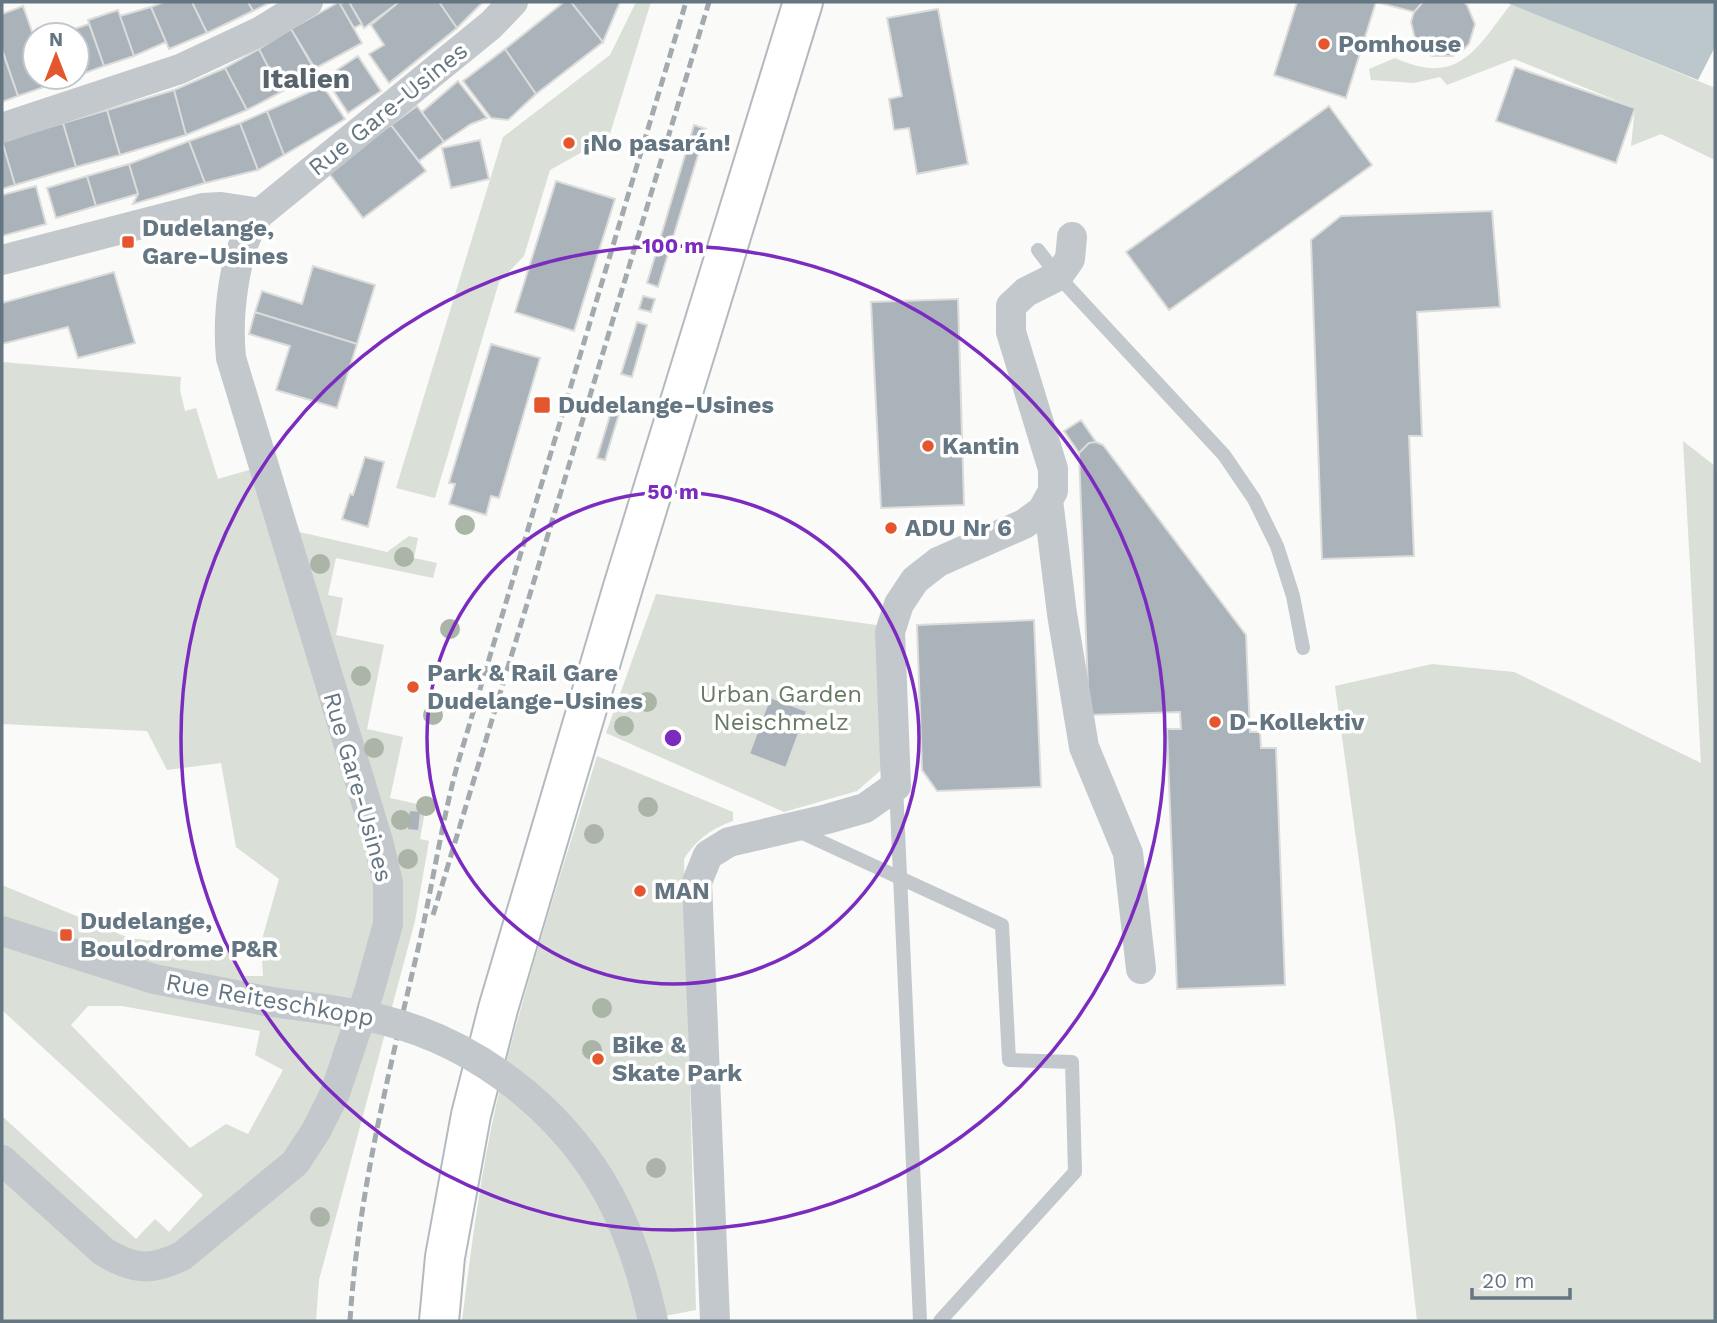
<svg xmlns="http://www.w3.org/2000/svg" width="1717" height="1323" font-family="'Work Sans',sans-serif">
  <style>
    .green { fill: #dadfd7; fill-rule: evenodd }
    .water { fill: #bbc7cb }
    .building { fill: #aab3b9; stroke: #dcdcda; stroke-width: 2 }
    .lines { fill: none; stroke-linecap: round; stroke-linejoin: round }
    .secondary-casing { stroke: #b3babf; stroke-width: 42 }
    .lane { stroke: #c3c8cc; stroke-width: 14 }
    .street { stroke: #c3c8cc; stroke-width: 30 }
    .secondary { stroke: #fff; stroke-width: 38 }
    .rail { stroke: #a2aab0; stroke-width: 5; stroke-dasharray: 10 5; stroke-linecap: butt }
    .street-bridge { stroke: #c3c8cc; stroke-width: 30 }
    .tree { fill: #aab4a7 }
    .ring { fill: none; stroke: #7b2cbf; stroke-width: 3.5 }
    .poi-dot { fill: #e4572e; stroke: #fff; stroke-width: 2.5 }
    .labels { text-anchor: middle; stroke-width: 7; stroke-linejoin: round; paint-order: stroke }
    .poi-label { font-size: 24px; font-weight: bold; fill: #657683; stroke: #fff; text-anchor: start }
    .street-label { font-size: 24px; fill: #657683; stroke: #fff }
    .park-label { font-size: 24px; fill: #687a64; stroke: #fff }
    .quarter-label { font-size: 28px; font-weight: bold; fill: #57646e; stroke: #fff }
    .centre { fill: #7b2cbf; stroke: #fff; stroke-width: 3.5 }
    .ring-label { font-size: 21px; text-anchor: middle; font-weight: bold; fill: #7b2cbf; stroke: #fff; stroke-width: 7; stroke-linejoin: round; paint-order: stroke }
  </style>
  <rect width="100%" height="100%" fill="#fafaf8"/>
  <path class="green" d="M636 2H651L609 137 550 170 524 256 499 282 435 498 396 488 503 137 610 55Z
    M1511 4 1713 87 1715 82V160L1661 134 1631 146 1635 108 1514 59 1447 85 1440 77 1414 83 1371 80 1369 69 1395 58C1459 87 1476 49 1511 4Z
    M2 362 181 377 180 390 185 411 196 408 218 479 263 466 282 528 387 552 409 536 418 538 414 558 437 563 433 578 336 558 328 595 343 598 336 635 384 645 367 729 403 737 390 798 426 806 420 839 429 841 415 921 319 1280 316 1321H2V1116L136 1239 155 1219 169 1232 203 1195 2 1010V885L129 938 227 950 243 976H263L261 943 279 879 236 847 221 763 167 770 147 731 2 724ZM88 1006H122L260 1031 255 1055 283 1070 248 1134 226 1124 190 1148 71 1025Z
    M1683 441 1715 466V1321H1417L1395 1123 1335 686 1432 664 1514 672 1701 763Z
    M656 594 876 625 881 770 857 791 784 812 606 733Z
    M597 756 733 812V821C711 829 697 839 684 859L696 1310 639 1321H462C472 1242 482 1162 501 1084 528 974 564 865 597 756Z"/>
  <path class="water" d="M1505 2H1715V47L1698 80Z"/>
  <path class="building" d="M164 2H192L207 33 169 49 151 7Z
    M192 2H248L253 11 207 33Z
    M248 2H271L253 11Z
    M339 2 362 43 314 69 291 29Z
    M344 2H349L362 24 354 28 340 4Z
    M349 2H399L364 28Z
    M399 2H439L457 28 389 83 369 54 384 45 371 25Z
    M439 2H483L457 28Z
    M564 2H571L603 42 536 94 505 49Z
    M571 2H620L603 42Z
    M1297 2H1423L1414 12 1376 2 1346 98 1274 75Z
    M1423 2H1464L1467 5 1475 24 1469 44 1462 51 1453 56H1432L1423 51 1416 43 1411 22 1414 12Z
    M23 6 35 40V77H47L50 85 18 96 2 49V14Z
    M151 7 166 42 134 56 120 16Z
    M938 9 968 164 917 174 909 128 894 130 889 99 902 96 887 18Z
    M118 10 134 56 104 66 88 20Z
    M89 24 104 66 77 76V35L59 34Z
    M291 29 319 75 281 92 259 49Z
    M259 49 281 92 247 110 225 68Z
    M505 49 536 94 508 120 491 118 463 81Z
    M2 50 18 96 2 102Z
    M358 56 381 91 348 113 325 78Z
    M1515 67 1635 108 1616 163 1496 121Z
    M225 68 247 110 186 135 174 90Z
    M47 77H74V78L50 85Z
    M458 81 487 118 471 124 444 142 422 112Z
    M323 86 345 119 284 155 267 111Z
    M174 90 186 135 120 155 107 110Z
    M417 106 444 142 419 161 391 125Z
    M1329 106 1372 165 1169 310 1126 252Z
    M107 110 120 155 76 167 63 123Z
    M267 111 284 155 258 170 240 123Z
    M63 123 76 167 15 185 2 141Z
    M240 123 258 170 205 183 189 141Z
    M391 125 426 171 363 218 328 172Z
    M694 125 706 129 658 287 647 283Z
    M480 140 489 179 451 188 442 148Z
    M2 141 15 185 2 189Z
    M189 141 205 183 133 204 138 194 129 164Z
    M129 164 138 194 96 206 87 176Z
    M87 176 96 206 56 218 47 188Z
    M556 181 615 199 574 331 515 312Z
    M36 186 46 224 2 236V195Z
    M1492 211 1500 307 1417 312 1422 436H1409L1414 556 1322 559 1311 240 1341 216Z
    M313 266 375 285 357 344 255 312 262 291 302 304Z
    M114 272 135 343 78 358 68 327 2 344V303Z
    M643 296 655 299 651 312 639 309Z
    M958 299 964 505 881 508 871 302Z
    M255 312 357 344 337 408 276 390 290 346 249 334Z
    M637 322 647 325 632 377 621 374Z
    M491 344 540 358 499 498 491 496 486 515 449 504 455 484 449 483Z
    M611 412 619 414 605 460 597 458Z
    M1081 420 1096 442 1089 443 1079 453 1064 431Z
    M1096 442 1103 445 1246 635 1250 732H1260L1261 748H1276L1285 985 1177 989 1167 729H1181L1180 712 1089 715 1079 453 1089 443Z
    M365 457 384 462 368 527 342 519 350 494 353 495Z
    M1034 620 1041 787 937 791 922 770 917 625Z
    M770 697 807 711 786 768 749 754Z
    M409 810 421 811 419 831 407 830Z"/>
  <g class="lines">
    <defs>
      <path id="secondary" d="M439 1321 445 1257 471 1115 498 1009 623 587 803 2"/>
    </defs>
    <use href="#secondary" class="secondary-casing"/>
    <path class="lane" d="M1038 250 1058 276 1224 455 1254 499 1277 546 1293 596 1303 648
      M896 786 920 1321
      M796 830 1002 925 1009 1060 1072 1062 1075 1172 940 1321"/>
    <path class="street" d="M2 128 180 69 261 31 308 2
      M2 260 203 208 221 207 260 213
      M1048 500 1062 614 1084 747 1128 853 1141 969
      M2 931 154 979 266 1001
      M526 1094C600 1157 633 1228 653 1321
      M2 1160 104 1252C134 1270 151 1271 182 1256L295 1163 316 1131 335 1093 369 992 388 924V883L378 841 231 358C227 317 233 247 260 213L491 25 513 2
      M715 1321 697 882 708 855 729 842 827 819 865 808 896 786 890 632 899 604 915 580 938 562 1024 524 1042 511 1053 491V469L1011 332V306L1026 292 1058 276 1070 259 1072 237"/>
    <use href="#secondary" class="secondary"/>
    <path class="rail" d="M433 915 709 2
      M350 1321C358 1194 389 1072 418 949 432 888 441 826 457 766L686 2"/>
    <path class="street-bridge" d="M266 1001C304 1007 345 1010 383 1020 436 1033 484 1059 526 1094"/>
  </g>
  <g class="tree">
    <circle cx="465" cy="525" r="10"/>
    <circle cx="404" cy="557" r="10"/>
    <circle cx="320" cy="564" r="10"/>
    <circle cx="450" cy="629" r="10"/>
    <circle cx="361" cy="676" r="10"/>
    <circle cx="647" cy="702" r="10"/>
    <circle cx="433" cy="715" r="10"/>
    <circle cx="624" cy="726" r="10"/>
    <circle cx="374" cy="748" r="10"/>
    <circle cx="426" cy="806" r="10"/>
    <circle cx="648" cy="807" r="10"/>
    <circle cx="401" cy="820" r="10"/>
    <circle cx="594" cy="834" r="10"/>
    <circle cx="408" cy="859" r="10"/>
    <circle cx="602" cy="1008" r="10"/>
    <circle cx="592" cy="1050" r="10"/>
    <circle cx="656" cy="1168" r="10"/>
    <circle cx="320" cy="1217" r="10"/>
  </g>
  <g class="ring">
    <circle cx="673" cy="738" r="246"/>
    <circle cx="673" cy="738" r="492"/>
  </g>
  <g class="poi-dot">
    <circle cx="1324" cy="44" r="7"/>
    <circle cx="569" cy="143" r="7"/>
    <rect x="121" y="235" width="14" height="14" rx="3.5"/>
    <rect x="533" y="396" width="18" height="18" rx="3.5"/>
    <circle cx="928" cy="446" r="7"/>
    <circle cx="891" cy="528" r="7"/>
    <circle cx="413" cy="687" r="7"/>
    <circle cx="1215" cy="722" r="7"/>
    <circle cx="640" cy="891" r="7"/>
    <rect x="59" y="928" width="14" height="14" rx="3.5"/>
    <circle cx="598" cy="1059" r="7"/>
  </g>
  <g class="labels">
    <g class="poi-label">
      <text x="1338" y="52">Pomhouse</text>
      <text x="583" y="151">¡No pasarán!</text>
      <text x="142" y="236">Dudelange,<tspan x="142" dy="28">Gare-Usines</tspan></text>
      <text x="558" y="413">Dudelange-Usines</text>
      <text x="942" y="454">Kantin</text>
      <text x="905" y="536">ADU Nr 6</text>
      <text x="427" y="681">Park &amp; Rail Gare<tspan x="427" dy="28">Dudelange-Usines</tspan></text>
      <text x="1229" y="730">D-Kollektiv</text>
      <text x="654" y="899">MAN</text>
      <text x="80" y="929">Dudelange,<tspan x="80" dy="28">Boulodrome P&amp;R</tspan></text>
      <text x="612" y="1053">Bike &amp;<tspan x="612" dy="28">Skate Park</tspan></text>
    </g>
    <g class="street-label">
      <text transform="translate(388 109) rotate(-39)" y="8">Rue Gare-Usines</text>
      <text transform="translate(358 787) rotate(74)" y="8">Rue Gare-Usines</text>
      <text transform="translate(270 1000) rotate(10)" y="8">Rue Reiteschkopp</text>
    </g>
    <g class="park-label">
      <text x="781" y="702">Urban Garden<tspan x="781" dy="28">Neischmelz</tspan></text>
    </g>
    <g class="quarter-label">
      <text x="306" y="88">Italien</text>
    </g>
  </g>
  <circle cx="673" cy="738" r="10" class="centre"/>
  <g class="ring-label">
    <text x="673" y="253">100 m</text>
    <text x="673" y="499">50 m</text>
  </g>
  <rect width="1717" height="1323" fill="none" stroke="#657683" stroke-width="7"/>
  <g transform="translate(56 56)"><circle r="33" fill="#ffffff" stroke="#c1c8cd" stroke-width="2"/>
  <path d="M0-5L12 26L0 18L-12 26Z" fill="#e4572e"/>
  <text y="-10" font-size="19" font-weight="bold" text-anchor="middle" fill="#657683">N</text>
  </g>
  <path d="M1472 1288v10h98v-10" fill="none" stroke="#657683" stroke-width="3.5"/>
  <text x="1482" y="1288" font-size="21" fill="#657683" stroke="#ffffff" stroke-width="5" paint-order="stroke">20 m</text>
</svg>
